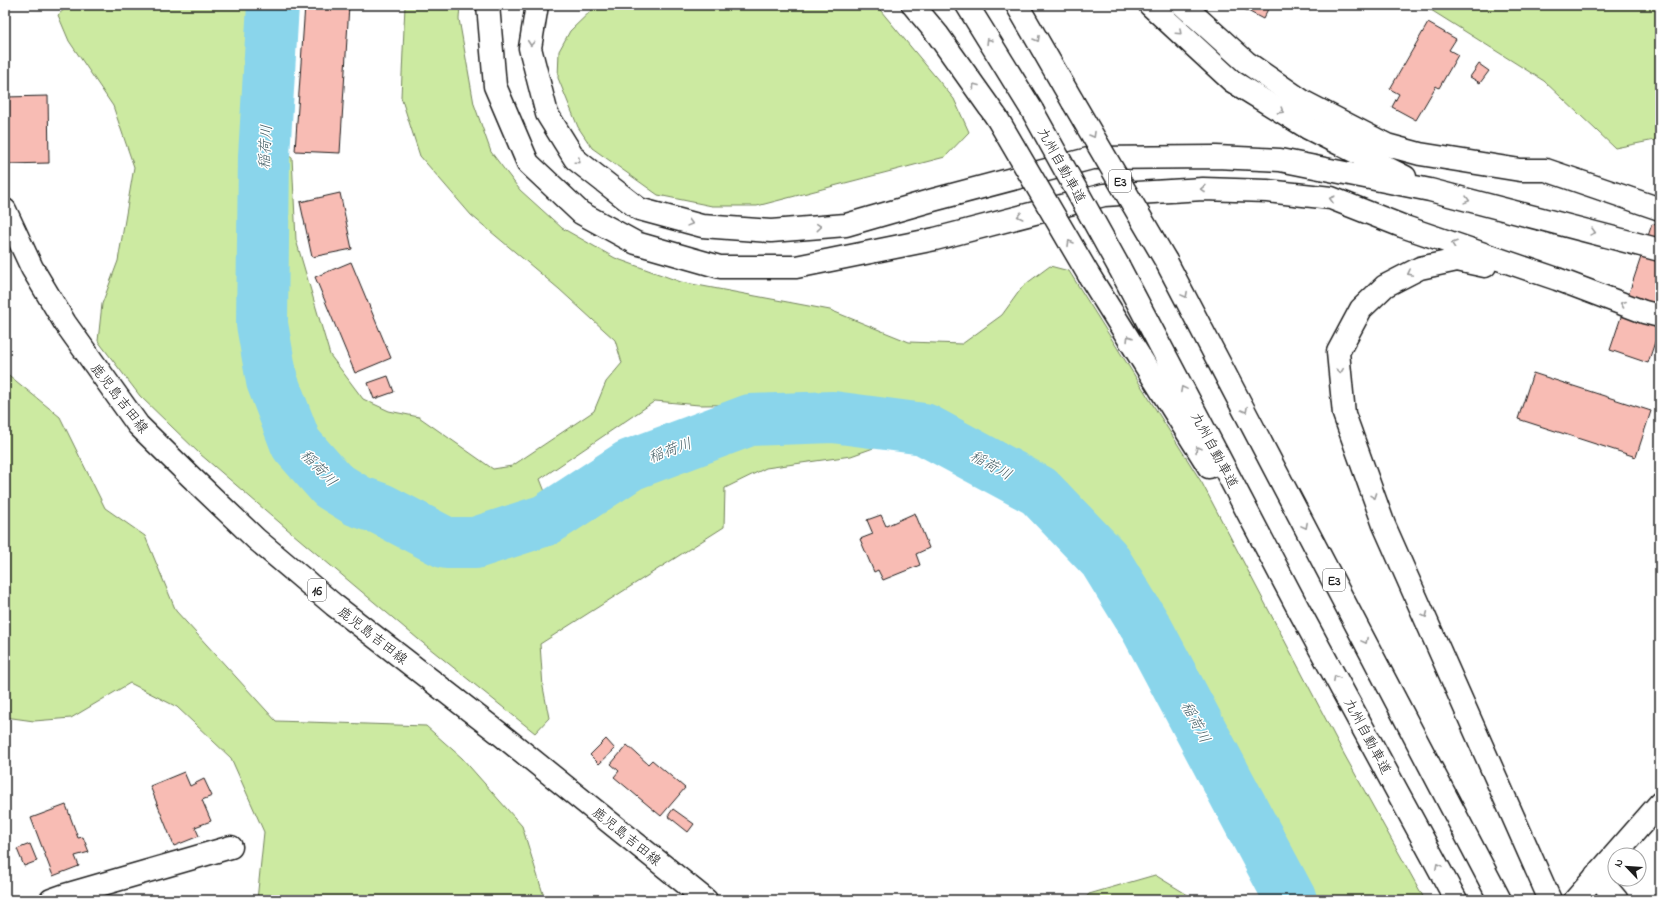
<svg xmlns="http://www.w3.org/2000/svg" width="1665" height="905" font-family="'Indie Flower','Klee One',sans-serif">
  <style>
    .green { fill: #cceaa1; stroke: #74835e }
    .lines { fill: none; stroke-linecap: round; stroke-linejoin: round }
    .river { stroke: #8ad5eb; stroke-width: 52 }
    .building { fill: #f8bcb4; stroke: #1c1c1c }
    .minor-casing { stroke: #1c1c1c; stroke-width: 25 }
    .major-casing { stroke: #1c1c1c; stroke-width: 25 }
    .highway-casing { stroke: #1c1c1c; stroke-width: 25 }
    .minor { stroke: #fff; stroke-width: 22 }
    .major { stroke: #fff; stroke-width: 22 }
    .highway { stroke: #fff; stroke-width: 22 }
    .highway-bridge-casing { stroke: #1c1c1c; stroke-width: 25; stroke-linecap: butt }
    .highway-bridge { stroke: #fff; stroke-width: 22 }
    .oneway { stroke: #999 }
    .labels { text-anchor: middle; stroke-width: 3; stroke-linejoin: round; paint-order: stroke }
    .shield { fill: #fff; stroke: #606060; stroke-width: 1 }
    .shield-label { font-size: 13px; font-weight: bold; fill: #1c1c1c }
    .street-label { font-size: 14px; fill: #1c1c1c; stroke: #fff }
    .water-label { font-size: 15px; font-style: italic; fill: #425d64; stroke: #fff }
  </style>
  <rect width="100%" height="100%" fill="#fff"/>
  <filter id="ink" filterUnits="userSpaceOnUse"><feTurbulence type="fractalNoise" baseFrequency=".025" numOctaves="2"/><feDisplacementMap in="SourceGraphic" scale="8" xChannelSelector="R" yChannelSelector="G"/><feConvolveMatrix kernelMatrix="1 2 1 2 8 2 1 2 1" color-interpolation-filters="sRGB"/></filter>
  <g filter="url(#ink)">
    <path class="green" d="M69 5H265L253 145 257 155 292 157 296 240 330 355 363 399 389 411 419 417 493 469 512 466 594 411 606 382 622 363 615 340 559 289 471 215 420 156 401 97 405 5H460L459 19 474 104 491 152 520 190 562 228 615 258 681 282 830 310 909 342 962 344 1002 315 1023 286 1050 266 1069 271 1202 483 1344 754 1425 900H1309L1281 847 1200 701 1127 564 1069 500 1001 451 957 428 887 407 799 404 699 405 655 401 540 479 557 522 640 453 697 430 824 425 872 431 882 445 851 456 766 468 725 488 724 527 540 644 543 687 549 718 535 733 418 639 286 528 200 454 140 396 98 341 102 304 118 261 134 167 113 106 69 41 58 15Z
      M597 5H876L954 99 969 132 945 157 757 206H712L658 195 592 148 578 127 558 78 559 51 570 31Z
      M1423 5H1660V139L1615 148 1544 81Z
      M5 372 60 417 105 508 145 536 176 611 276 721 426 726 462 758 522 826 545 900H257L264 832 231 758 177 707 130 683 71 718 34 721 5 717Z
      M1155 875 1196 900H1084L1089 894Z"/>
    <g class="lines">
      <path class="river" d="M273 5 264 156 262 324 272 381 296 444 332 485 358 501 381 509 446 543H475L546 520 630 465 750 420 833 417 924 429 1039 491 1104 559 1147 629 1291 900"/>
    </g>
    <path class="building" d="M305 5H349L340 153 295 151Z
      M1246 5H1270L1263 19 1244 9Z
      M1428 23 1456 39 1449 50 1458 55 1439 88 1436 86 1416 120 1392 107 1399 94 1390 89Z
      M1479 64 1489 71 1480 83 1470 77Z
      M48 96 49 163 7 164 5 97Z
      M340 193 352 249 312 257 300 202Z
      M1652 224 1660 226V327L1648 363 1610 350Z
      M351 262 391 358 355 373 315 277Z
      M1533 373 1651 411 1636 457 1518 419Z
      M388 376 394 392 374 399 368 383Z
      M915 513 929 548 916 554 920 565 883 580 878 570 874 572 860 539 873 534 867 520 881 515 886 526Z
      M606 739 615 749 599 764 590 755Z
      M627 745 648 764 652 760 685 788 661 816 614 777 619 771 611 764Z
      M184 772 190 786 204 779 212 796 202 800 211 821 195 827 199 836 174 846 150 786Z
      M66 805 78 838 83 837 89 852 75 856 79 866 53 876 31 818Z
      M673 809 694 824 688 832 668 816Z
      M30 844 37 861 24 866 17 849Z"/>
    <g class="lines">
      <defs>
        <path id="minor" d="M1183 5 1246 62 1304 102 1387 145 1420 154 1520 170H1546L1660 209
          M1596 875 1617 900
          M51 900 65 895 231 847"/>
        <path id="major" d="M5 210 32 268 65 323 138 425 190 476 256 539 334 605 499 733 706 900
          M1575 900 1660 803"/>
        <path id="highway" d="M488 5 495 86 528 163 581 213 636 243 720 267H796L935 239 1104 195 1203 189 1267 191 1331 198 1402 226 1557 279 1644 312 1660 316
          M537 5 530 48 547 114 575 159 639 209 702 226 771 231 846 225 933 200 1092 158 1216 157 1280 160 1430 190 1660 250
          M913 5 938 35 997 118
          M967 5 1032 110
          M1017 5 1073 102
          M1150 5 1232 81 1308 128 1405 177
          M1166 261 1500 900
          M1485 266 1457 260 1420 268 1385 286 1361 309 1338 352 1344 414 1384 525 1550 900
          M1119 267 1300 612 1456 900
          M1090 277 1209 467"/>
      </defs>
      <use href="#minor" class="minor-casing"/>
      <use href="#major" class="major-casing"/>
      <use href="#highway" class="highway-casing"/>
      <use href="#minor" class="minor"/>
      <use href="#major" class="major"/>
      <use href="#highway" class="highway"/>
      <defs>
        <path id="highway-bridge" d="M1073 102 1166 261
          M1032 110 1119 267
          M997 118 1090 277"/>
      </defs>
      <use href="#highway-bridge" class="highway-bridge-casing"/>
      <use href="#highway-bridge" class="highway-bridge"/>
    </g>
    <defs><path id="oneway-chevron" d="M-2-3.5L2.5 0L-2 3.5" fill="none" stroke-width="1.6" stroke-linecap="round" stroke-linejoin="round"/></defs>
    <g class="oneway">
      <use href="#oneway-chevron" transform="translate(1179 32) rotate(43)"/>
      <use href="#oneway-chevron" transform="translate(1037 39) rotate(60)"/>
      <use href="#oneway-chevron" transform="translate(989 41) rotate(-122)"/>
      <use href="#oneway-chevron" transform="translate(531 43) rotate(95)"/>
      <use href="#oneway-chevron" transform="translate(975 86) rotate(-126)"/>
      <use href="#oneway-chevron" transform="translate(1281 111) rotate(32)"/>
      <use href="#oneway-chevron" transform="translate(1093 135) rotate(60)"/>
      <use href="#oneway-chevron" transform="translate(578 161) rotate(42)"/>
      <use href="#oneway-chevron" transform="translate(1203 189) rotate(179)"/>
      <use href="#oneway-chevron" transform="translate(1332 199) rotate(-165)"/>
      <use href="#oneway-chevron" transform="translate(1467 200) rotate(15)"/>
      <use href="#oneway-chevron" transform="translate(1020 216) rotate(166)"/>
      <use href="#oneway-chevron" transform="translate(690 223) rotate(15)"/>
      <use href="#oneway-chevron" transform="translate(819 227) rotate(-5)"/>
      <use href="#oneway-chevron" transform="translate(1593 232) rotate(15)"/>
      <use href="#oneway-chevron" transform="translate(1070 243) rotate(-120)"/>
      <use href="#oneway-chevron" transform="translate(1454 244) rotate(-161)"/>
      <use href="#oneway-chevron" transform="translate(1410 273) rotate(153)"/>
      <use href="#oneway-chevron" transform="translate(1185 295) rotate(62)"/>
      <use href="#oneway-chevron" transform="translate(1623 304) rotate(-159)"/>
      <use href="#oneway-chevron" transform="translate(1129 338) rotate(-122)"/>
      <use href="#oneway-chevron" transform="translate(1340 371) rotate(84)"/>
      <use href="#oneway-chevron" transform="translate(1183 389) rotate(-118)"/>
      <use href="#oneway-chevron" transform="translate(1245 410) rotate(62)"/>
      <use href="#oneway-chevron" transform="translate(1198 449) rotate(-122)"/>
      <use href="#oneway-chevron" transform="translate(1374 496) rotate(70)"/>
      <use href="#oneway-chevron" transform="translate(1305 526) rotate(62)"/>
      <use href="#oneway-chevron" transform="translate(1425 615) rotate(66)"/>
      <use href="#oneway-chevron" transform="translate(1365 641) rotate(62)"/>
      <use href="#oneway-chevron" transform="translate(1336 678) rotate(-118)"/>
      <use href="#oneway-chevron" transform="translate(1438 866) rotate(-118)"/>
    </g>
  </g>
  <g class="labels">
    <g class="shield">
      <rect x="1109" y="170" width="22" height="22" rx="3"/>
      <rect x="1323" y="569" width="22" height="22" rx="3"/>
      <rect x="308" y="579" width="18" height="22" rx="3"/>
    </g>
    <g class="shield-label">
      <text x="1120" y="186">E3</text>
      <text x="1334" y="585">E3</text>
      <text x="317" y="595">16</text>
    </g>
    <g class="street-label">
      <text transform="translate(1062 165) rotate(61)" y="5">九州自動車道</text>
      <text transform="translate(120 398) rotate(52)" y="5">鹿児島吉田線</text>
      <text transform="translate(1215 450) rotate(62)" y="5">九州自動車道</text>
      <text transform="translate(373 635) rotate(38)" y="5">鹿児島吉田線</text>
      <text transform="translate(1368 736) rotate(62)" y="5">九州自動車道</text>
      <text transform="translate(627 836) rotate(39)" y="5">鹿児島吉田線</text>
    </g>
    <g class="water-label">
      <text transform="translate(265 147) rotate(-87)" y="5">稲荷川</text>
      <text transform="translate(670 450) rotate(-20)" y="5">稲荷川</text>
      <text transform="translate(991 465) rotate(29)" y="5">稲荷川</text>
      <text transform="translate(319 468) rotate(46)" y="5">稲荷川</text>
      <text transform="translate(1196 722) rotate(62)" y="5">稲荷川</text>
    </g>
  </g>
  <rect width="1665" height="905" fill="none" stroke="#fff" stroke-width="20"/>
  <rect x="10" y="10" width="1645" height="885" fill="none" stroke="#1c1c1c" stroke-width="1.5" filter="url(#ink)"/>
  <g transform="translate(1627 867) rotate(295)"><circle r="19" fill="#ffffff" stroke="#a4a4a4"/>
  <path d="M0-3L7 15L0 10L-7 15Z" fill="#1c1c1c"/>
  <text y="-6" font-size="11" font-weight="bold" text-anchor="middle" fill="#1c1c1c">N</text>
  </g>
</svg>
